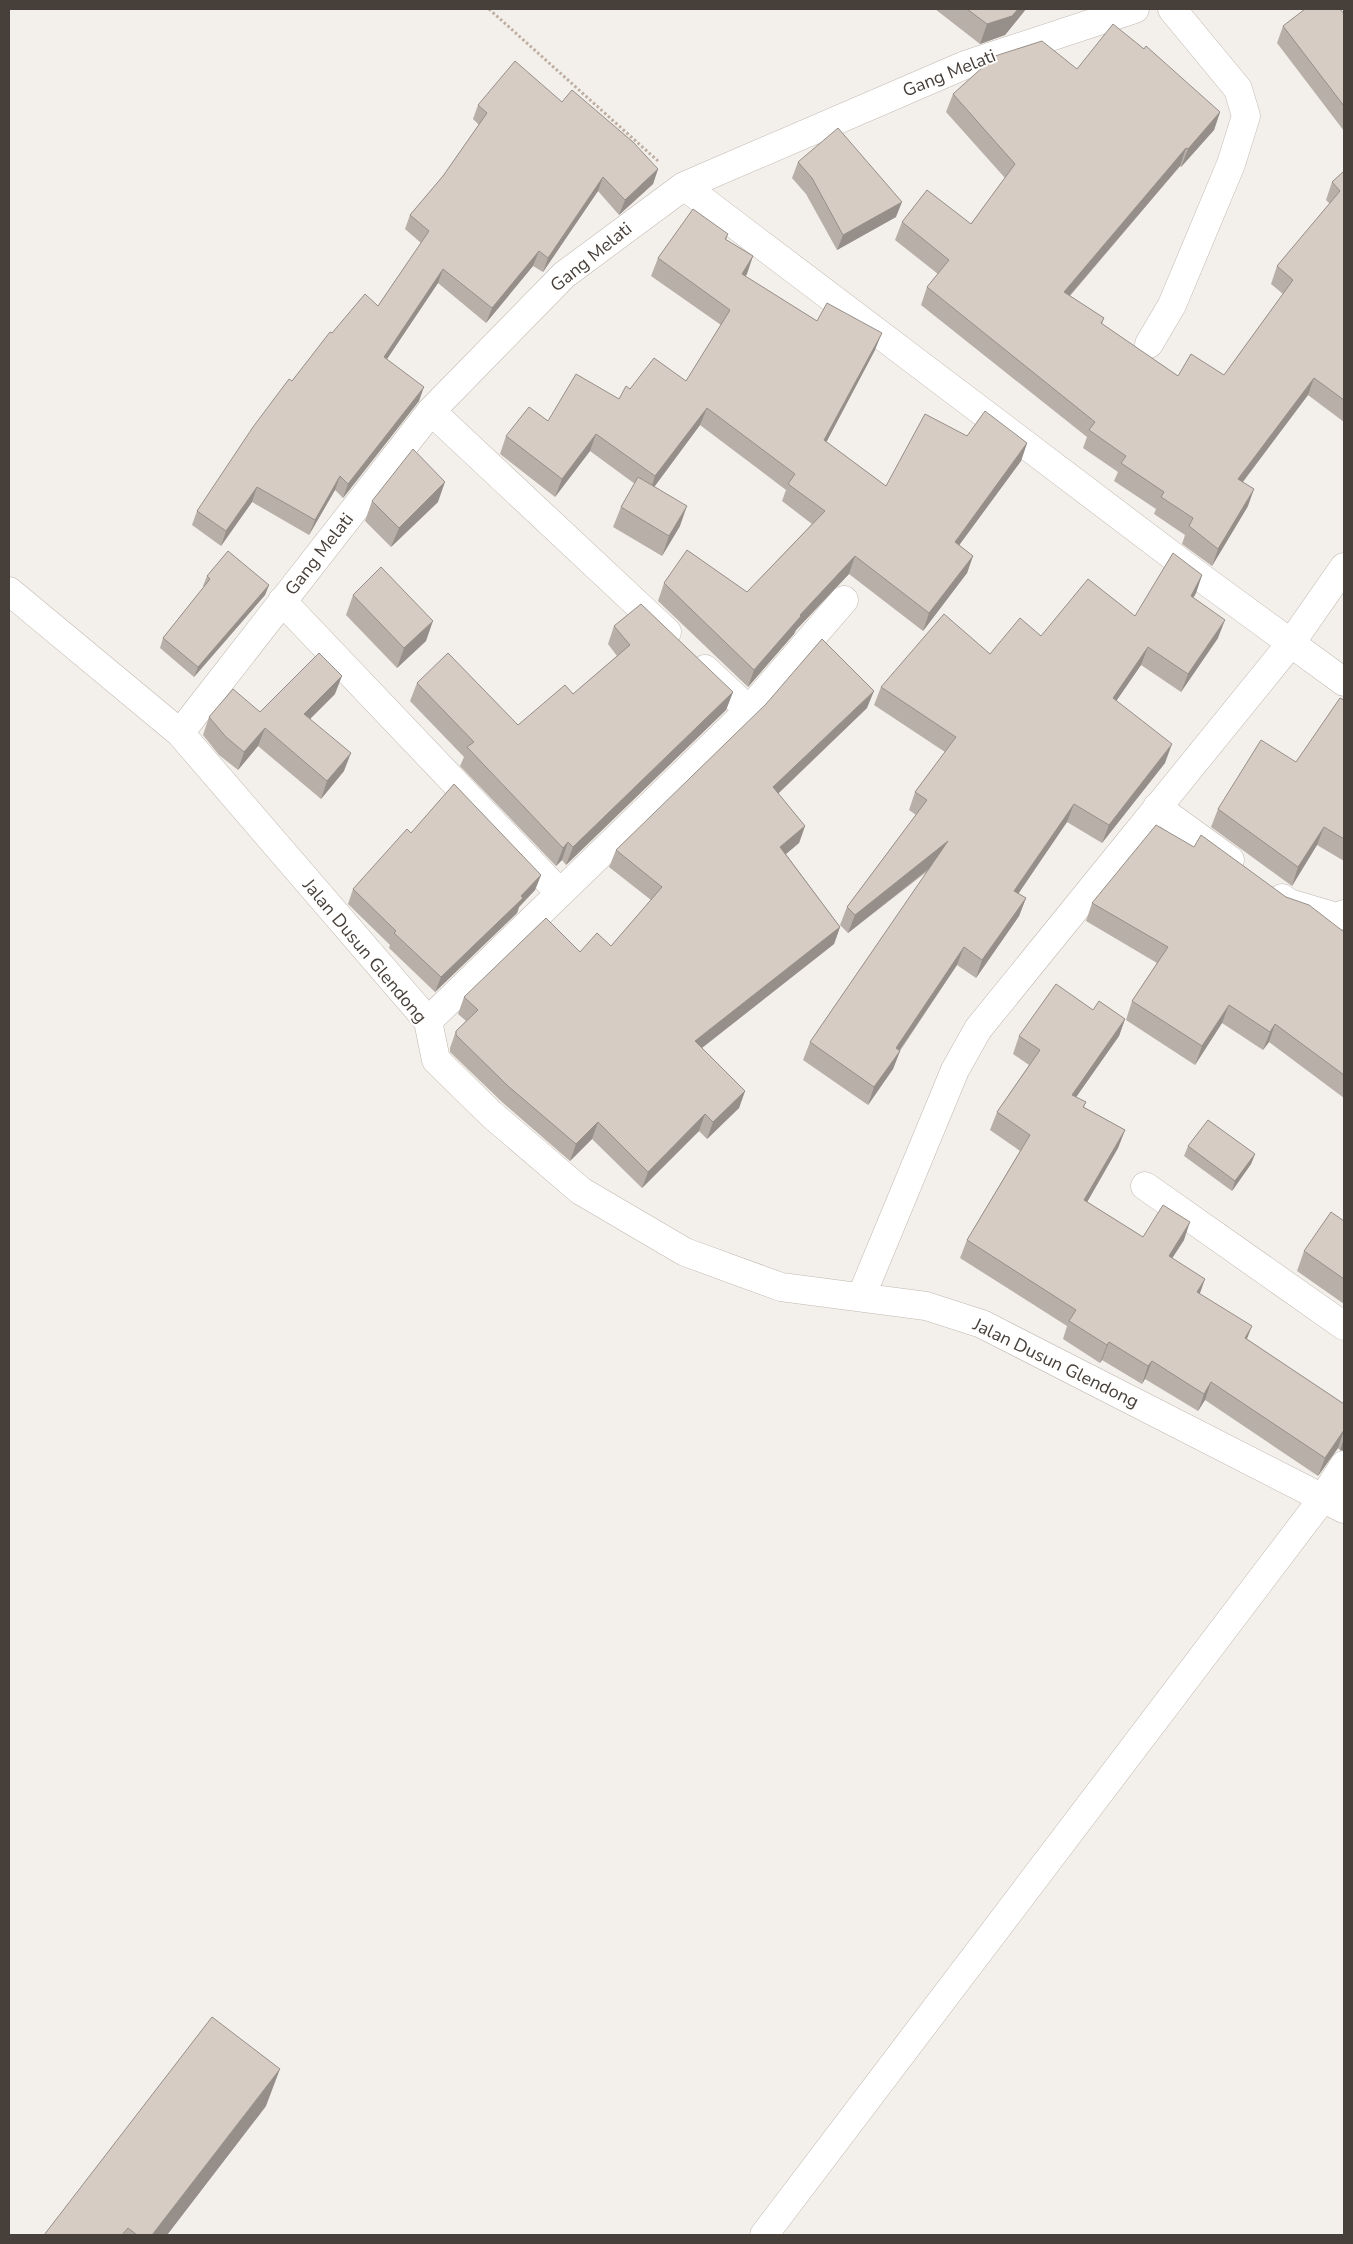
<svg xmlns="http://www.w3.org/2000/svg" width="1353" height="2244" font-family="'Nunito Sans',sans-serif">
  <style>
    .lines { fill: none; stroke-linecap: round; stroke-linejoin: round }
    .minor-casing { stroke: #c1b8b1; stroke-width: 29 }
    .path { stroke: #beaea1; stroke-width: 3; stroke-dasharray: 2.5 2.5; stroke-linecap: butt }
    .minor { stroke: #fff; stroke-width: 28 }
    .wall { fill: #b9afa9 }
    .shaded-wall { fill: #968f89 }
    .building { fill: #d7ccc4; stroke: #968f89 }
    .labels { text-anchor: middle; stroke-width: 4; stroke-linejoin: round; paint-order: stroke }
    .street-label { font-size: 18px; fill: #473f39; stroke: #fff }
  </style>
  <rect width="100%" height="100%" fill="#f3efea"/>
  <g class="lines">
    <defs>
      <path id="minor" d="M684 186 1199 576 1344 682
        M1149 344 1172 305 1231 164 1246 116 1238 89 1172 9
        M431 411 667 632
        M9 591 180 733 428 1021 436 1060 491 1114 581 1191 685 1252 781 1287 926 1306 982 1324 1344 1509
        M282 601 560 893
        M705 669 749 710 844 600
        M180 733 431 411 564 275 684 186 965 65 1135 9
        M1157 807 1230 860
        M1282 898 1289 903 1336 917 1344 914
        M428 1021 749 710
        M1145 1186 1344 1326
        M861 1297 955 1070 978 1029 1291 643 1344 567
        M764 2235 1323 1498 1344 1465"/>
    </defs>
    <use href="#minor" class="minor-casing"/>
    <path class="path" d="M489 9 658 161"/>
    <use href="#minor" class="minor"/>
  </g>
  <path class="wall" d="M935 9H1026L1005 35 980 44Z
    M1344 14V131L1277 43 1283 26Z
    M1077 69 1220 112 1214 130 1181 167 1180 166 1070 296 1104 318 1102 324 1178 376 1224 375 1283 294 1271 284 1277 266 1330 204 1326 200 1332 182 1344 171V422L1308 395 1243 482 1248 506 1212 566 1182 544 1185 535 1154 514 1156 509 1114 481 1118 472 1083 448 1087 437 921 305 927 287 938 274 895 240 902 222 971 224 1005 178 946 112 953 94Z
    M562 102 658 169 653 184 619 215 598 191 543 272 533 266 486 323 438 283 387 359 419 401 343 498 335 490 309 535 252 502 221 546 192 525 197 511 332 333 378 306 421 243 405 229 410 215 443 176 479 125 473 119 478 105Z
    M798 162 896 217 837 250 806 194 792 178Z
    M728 234 726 240 753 256 745 276 817 321 875 350 826 442 886 486 967 436 1027 443 1021 461 959 545 973 556 967 573 923 631 849 574 796 630 794 634 748 687 658 601 664 583 747 592 812 524 782 501 786 490 700 425 654 487 680 526 662 556 613 527 621 507 635 484 590 451 555 497 500 454 506 436 548 421 619 399 630 389 686 381 721 325 651 276 658 258Z
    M372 501 438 502 391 547 365 521Z
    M1202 575 1196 593 1193 598 1218 638 1181 692 1141 665 1116 701 1165 763 1102 843 1067 822 1018 893 1026 898 1019 916 976 978 957 965 900 1051 893 1069 868 1105 803 1060 810 1042 929 870 848 933 840 925 847 907 916 815 909 810 915 792 945 752 874 705 881 687 990 654 1041 636 1135 616Z
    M207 576 269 585 265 595 194 677 160 648 163 638 204 587 203 586Z
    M353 595 426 641 397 668 346 615Z
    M614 626 733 692 726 710 566 865 562 860 556 866 460 766 464 757 410 701 417 683 518 725 573 694 617 656 608 644Z
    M335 694 310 719 344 771 321 799 258 746 238 770 219 755 203 735 209 717 260 712Z
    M1344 700V861L1317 845 1292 886 1211 827 1218 809 1296 762Z
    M867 708 778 794 805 826 799 843 786 854 840 927 834 944 702 1048 745 1091 739 1108 707 1139 699 1131 642 1188 592 1139 570 1161 502 1102 450 1052V1048L456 1031 466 1021 458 1014 464 997 580 952 611 946 651 900 609 867 616 850Z
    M411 833 541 875 535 890 519 907 517 913 435 992 389 948 390 945 348 904 353 889Z
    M1194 847 1286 897 1344 932V1098L1269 1042 1263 1050 1222 1023 1195 1065 1126 1020 1132 1001 1157 963 1086 921 1092 903Z
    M1093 1010 1125 1019 1119 1036 1076 1097 1086 1102 1084 1107 1125 1130 1118 1148 1087 1202 1143 1237 1184 1240 1172 1258 1200 1294 1247 1339 1344 1404V1451L1340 1450 1338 1448 1318 1476 1205 1400 1198 1411 1145 1379 1142 1384 1102 1360 1100 1363 1063 1339 1067 1326 960 1258 967 1240 1020 1151 990 1130 997 1112 1029 1065 1013 1054 1019 1036Z
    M1188 1146 1255 1154 1251 1164 1232 1191 1184 1156Z
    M1344 1221V1304L1297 1271 1304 1251Z
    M266 2106 167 2235H44Z"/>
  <path class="shaded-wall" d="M1018 9H1026L1005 35 980 44 987 24Z
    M1220 112 1214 130 1181 167 1188 149Z
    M1186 148 1180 166 1058 309 1064 292Z
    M658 169 653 184 619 215 625 200Z
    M603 177 598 191 543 272 548 258Z
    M902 202 896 217 837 250 843 235Z
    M539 251 533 266 486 323 492 308Z
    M753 256 747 274 736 291 742 274Z
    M443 269 438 283 379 371 384 357Z
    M882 333 875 350 818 458 824 440Z
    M1314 378 1308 395 1232 496 1238 479Z
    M424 387 419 401 343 498 348 484Z
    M707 408 700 425 649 494 655 476Z
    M596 434 590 451 555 497 562 479Z
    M1027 443 1021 461 949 559 955 542Z
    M340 476 335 490 309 535 315 520Z
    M445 482 438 502 391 547 399 528Z
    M257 487 252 502 221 546 226 531Z
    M1254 489 1248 506 1212 566 1218 549Z
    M687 506 680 526 662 556 669 536Z
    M855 556 849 574 796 630 794 634 748 687 754 670 800 615Z
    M973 556 967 573 923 631 929 613Z
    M1202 575 1196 593 1184 614 1191 596Z
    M269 585 265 595 194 677 198 667Z
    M1225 620 1218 638 1181 692 1188 674Z
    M433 621 426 641 397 668 404 648Z
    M1148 647 1141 665 1106 716 1113 698Z
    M342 676 335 694 297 732 304 714Z
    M874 691 867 708 767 804 773 787Z
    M733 692 726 710 566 865 573 847Z
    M265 728 258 746 238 770 244 752Z
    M1172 744 1165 763 1102 843 1109 825Z
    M351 753 344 771 321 799 327 781Z
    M1074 804 1067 822 1008 909 1014 891Z
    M805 826 799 843 774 864 780 847Z
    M1324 827 1317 845 1292 886 1298 867Z
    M948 841 941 859 848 933 855 915Z
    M568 842 562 860 556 866 563 848Z
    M541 875 535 890 519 907 517 913 435 992 441 977 521 896Z
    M1026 898 1019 916 976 978 982 960Z
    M840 927 834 944 689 1058 695 1041Z
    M964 947 957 965 899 1051H900L893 1069 868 1105 874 1087 896 1048Z
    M1229 1005 1222 1023 1195 1065 1202 1046Z
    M1125 1019 1119 1036 1065 1113 1072 1095Z
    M1275 1024 1269 1042 1263 1050 1270 1032Z
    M745 1091 739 1108 707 1139 713 1122Z
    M705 1114 699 1131 642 1188 648 1172Z
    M598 1122 592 1139 570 1161 576 1144Z
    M1125 1130 1118 1148 1078 1218 1084 1200Z
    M1255 1154 1251 1164 1232 1191 1235 1181Z
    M1190 1222 1184 1240 1162 1274 1169 1256Z
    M1205 1279 1199 1296 1197 1292Z
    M1252 1326 1245 1344V1338Z
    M1109 1342 1102 1360 1100 1363 1107 1345Z
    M1152 1361 1145 1379 1142 1384 1148 1366Z
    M1211 1382 1205 1400 1198 1411 1204 1394Z
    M1344 1430 1338 1448 1318 1476 1325 1458Z
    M1344 1438V1451L1340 1450Z
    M280 2069 266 2106 167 2235H152Z"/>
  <path class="building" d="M967 9H1018L1012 16 987 24Z
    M1305 9H1340L1344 14V106L1283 26Z
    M1113 24 1144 49 1146 46 1220 112 1188 149 1186 148 1064 292 1104 318 1101 323 1178 376 1191 354 1224 375 1293 280 1277 266 1340 191 1332 182 1344 171V400L1314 378 1238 479 1254 489 1218 549 1189 526 1193 518 1161 497 1164 492 1121 463 1126 456 1089 430 1095 422 927 287 949 260 902 222 927 190 971 224 1015 164 953 94 995 56 1042 41 1077 69Z
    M515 61 562 102 572 90 633 142 658 169 625 200 603 177 548 258 539 251 492 308 443 269 384 357 424 387 348 484 340 476 315 520 257 487 226 531 197 511 253 427 289 379 292 381 330 332 332 333 365 294 378 306 429 231 410 215 443 176 487 113 478 105Z
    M838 128 902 202 843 235 812 178 798 162Z
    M693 209 728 234 725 239 753 256 742 274 817 321 827 303 882 333 824 440 886 486 925 414 967 436 985 411 1027 443 955 542 973 556 929 613 855 556 800 615 801 616 754 670 664 583 687 550 747 592 825 511 788 484 795 474 707 408 655 476 596 434 562 479 506 436 529 407 548 421 576 374 619 399 626 386 630 389 654 358 686 381 730 310 658 258Z
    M413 449 445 482 399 528 372 501Z
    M638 477 687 506 669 536 621 507Z
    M228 551 269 585 198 667 163 638 210 579 207 576Z
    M1173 553 1202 575 1191 596 1225 620 1188 674 1148 647 1113 698 1172 744 1109 825 1074 804 1014 891 1026 898 982 960 964 947 896 1048 900 1051 874 1087 810 1042 948 841 855 915 847 907 927 800 915 792 956 737 881 687 944 614 990 654 1020 618 1041 636 1088 579 1135 616Z
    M381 567 433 621 404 648 353 595Z
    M641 604 733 692 573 847 568 842 563 848 467 747 474 742 417 683 448 653 518 725 565 685 573 694 630 645 614 626Z
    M822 639 874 691 773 787 805 826 780 847 840 927 695 1041 745 1091 713 1122 705 1114 648 1172 598 1122 576 1144 508 1086 456 1035V1031L478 1010 464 997 546 918 580 952 597 933 611 946 662 887 616 850 766 704Z
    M319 653 342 676 304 714 351 753 327 781 265 728 244 752 226 737 209 717 233 689 260 712Z
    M1340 698 1344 700V839L1324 827 1298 867 1218 809 1261 740 1296 762Z
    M454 784 541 875 521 896 523 898 441 977 394 933 396 931 353 889 407 829 411 833Z
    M1156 825 1194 847 1201 835 1286 897 1309 905 1344 932V1075L1275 1024 1270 1032 1229 1005 1202 1046 1132 1001 1168 947 1092 903Z
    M1056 984 1093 1010 1099 1001 1125 1019 1072 1095 1086 1102 1083 1107 1125 1130 1084 1200 1143 1237 1163 1205 1190 1222 1169 1256 1205 1279 1197 1292 1252 1326 1245 1338 1344 1404V1430L1325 1458 1211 1382 1204 1394 1152 1361 1148 1366 1109 1342 1107 1345 1069 1321 1076 1310 967 1240 1030 1135 997 1112 1040 1050 1019 1036Z
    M1208 1120 1255 1154 1235 1181 1188 1146Z
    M1331 1212 1344 1221V1279L1304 1251Z
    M212 2017 280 2069 152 2235H137L128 2228 122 2235H44Z"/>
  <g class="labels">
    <g class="street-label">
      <text transform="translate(949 73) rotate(-22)" y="6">Gang Melati</text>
      <text transform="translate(591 257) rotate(-39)" y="6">Gang Melati</text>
      <text transform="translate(319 554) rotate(-52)" y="6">Gang Melati</text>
      <text transform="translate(365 951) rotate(50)" y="6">Jalan Dusun Glendong</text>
      <text transform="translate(1056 1363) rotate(26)" y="6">Jalan Dusun Glendong</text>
    </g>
  </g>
  <rect width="1353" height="2244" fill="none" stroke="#473f39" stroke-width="20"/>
</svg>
